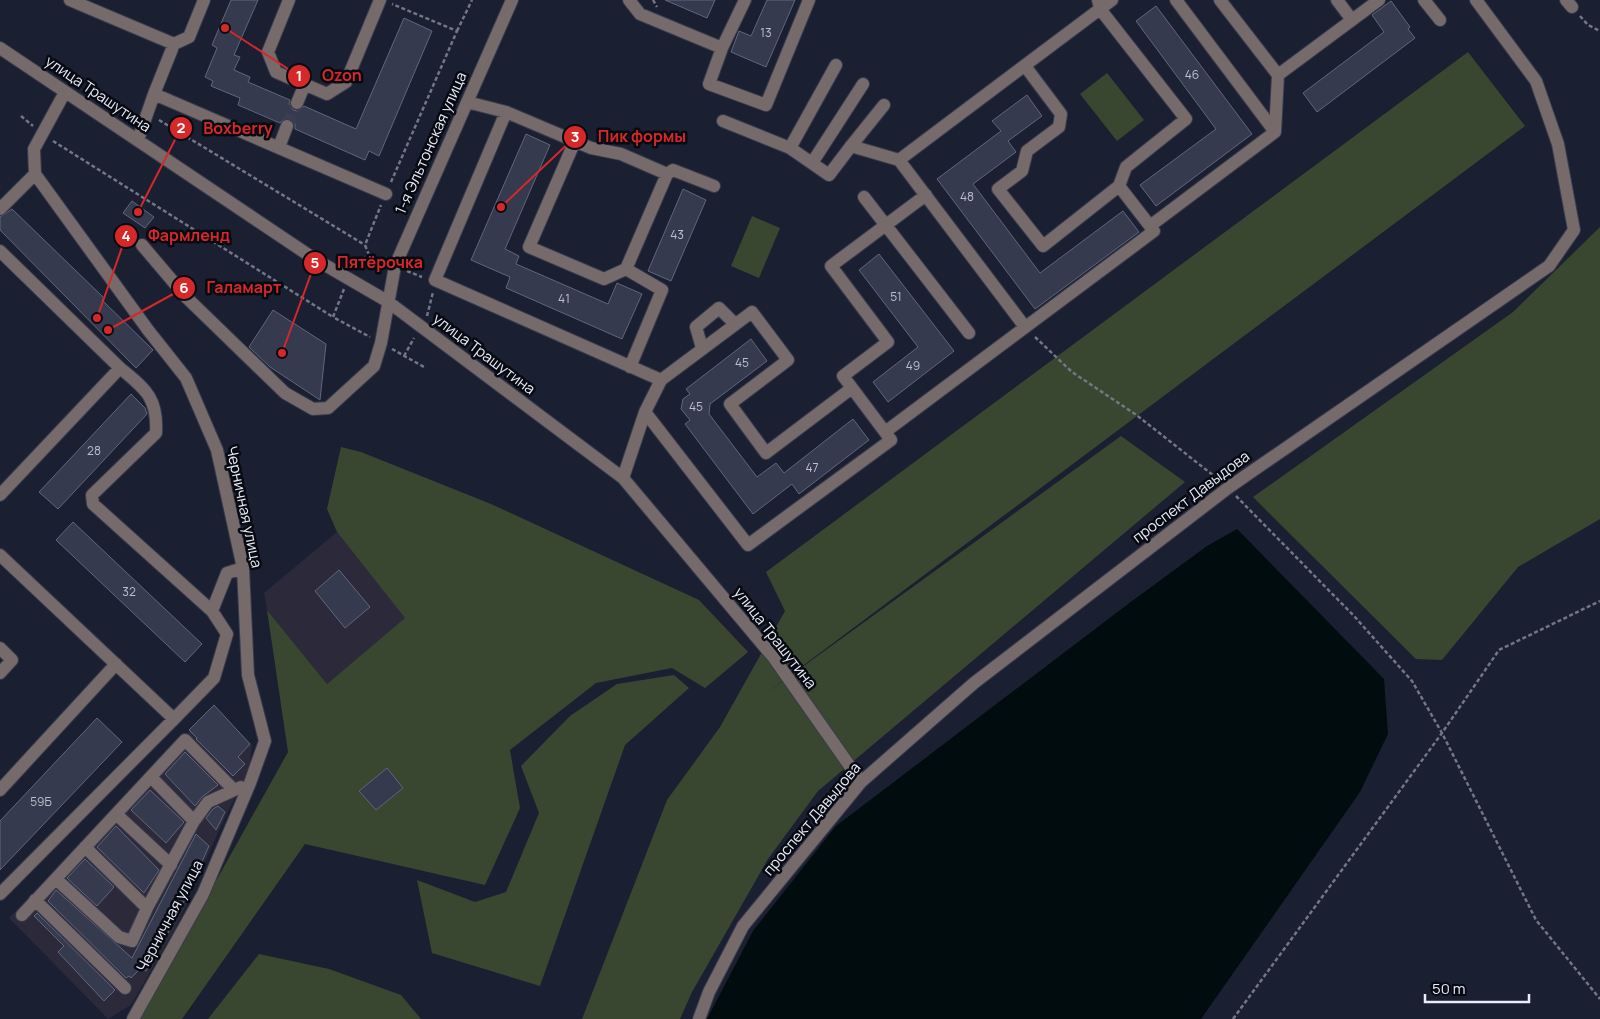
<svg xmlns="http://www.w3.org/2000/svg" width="1600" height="1019" font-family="Manrope,sans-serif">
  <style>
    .industrial { fill: #2c293a }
    .green { fill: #394730 }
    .water { fill: #000c0d }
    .building { fill: #353a4e; stroke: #60667c }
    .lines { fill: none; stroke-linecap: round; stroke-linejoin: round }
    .minor-tunnel { stroke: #3a3e50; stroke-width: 12; stroke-dasharray: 12 6; stroke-linecap: butt }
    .minor-casing { stroke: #383c4e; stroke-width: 14 }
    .path { stroke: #727686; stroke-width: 2.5; stroke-dasharray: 4 2.5; stroke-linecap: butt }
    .minor { stroke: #766a6a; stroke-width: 12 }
    .labels { text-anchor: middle; stroke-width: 5; stroke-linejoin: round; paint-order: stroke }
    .number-label { font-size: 12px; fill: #bcc0ce }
    .street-label { font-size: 15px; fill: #e9ecf9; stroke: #080a12 }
    .leader { fill: none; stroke: #d62828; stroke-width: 2 }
    .callout-dot { fill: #d62828; stroke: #080a12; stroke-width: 2 }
    .mark-label { font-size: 15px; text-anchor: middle; font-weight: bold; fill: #fff }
    .callout-label { font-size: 16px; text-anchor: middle; font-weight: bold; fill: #d62828; stroke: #080a12; stroke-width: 5; stroke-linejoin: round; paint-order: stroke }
  </style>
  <rect width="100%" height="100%" fill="#1b1f32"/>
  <path class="industrial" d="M337 532 406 618 327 684 267 610 264 593Z
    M214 706 252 745 249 771 225 817 176 927 131 1005 108 1019 9 918Z"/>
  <path class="green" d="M1468 52 1525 126 765 694 1121 436 1185 482 818 791 768 859 692 992 680 1019H582L667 800 720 727 785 611 766 572Z
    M1107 73 1144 120 1117 141 1080 94Z
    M752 216 780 228 759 278 731 266Z
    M1600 227V519L1518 567 1442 660 1416 659 1253 497 1513 312Z
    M341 447 361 452 491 504 699 600 748 652 705 688 672 668 596 683 510 750 520 808 485 885 305 844 182 1019H139L288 752 267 610 327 684 405 618 337 532 327 509Z
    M674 675 689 688 625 745 540 986 432 953 417 880 475 902 506 892 539 813 521 766 570 716 617 684Z
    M259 954 329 969 401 995 421 1019H208Z"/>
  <path class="water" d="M1237 529 1384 679 1388 734 1360 792 1201 1019H707L753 931 836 826 1124 607 1207 546Z"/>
  <path class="building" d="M231 0H258L234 55 240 57 234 70 250 77 248 82 290 100 289 104 293 110 298 111 304 106 356 129 404 18 432 31 379 156 369 151 365 160 295 129V124L290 119 285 118 280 123 238 105 240 98 211 86 213 81 205 77 217 48 212 45Z
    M665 0H715L707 18Z
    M767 0H795L766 67 731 52 739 31 751 36Z
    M1391 1 1410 27 1408 29 1415 38 1317 112 1303 93 1384 32 1372 15Z
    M1156 6 1252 134 1156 206 1140 185 1216 129 1136 21Z
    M1027 95 1042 116 1008 141 1016 152 973 184 1040 273 1123 211 1139 232 1035 309 937 179 1001 131 992 121Z
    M526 134 550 145 505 249 519 256 516 264 608 304 617 283 642 294 622 339 506 288 510 277 471 260Z
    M683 189 706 200 671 281 648 271Z
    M132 201 154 217 145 228 123 213Z
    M12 209 104 298 102 300 153 350 136 368 0 230V217Z
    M879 254 954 351 888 402 873 382 918 347 859 270Z
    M273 310 326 344 320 400 270 367 249 347Z
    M751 339 767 361 710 404 709 414 757 477 776 463 784 473 853 419 869 440 799 494 792 484 753 514 685 424 690 420 681 409 683 399 690 394 686 389Z
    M131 394 145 408 147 414 58 509 39 492Z
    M73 522 202 644 185 662 56 540Z
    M339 570 370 607 345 628 315 591Z
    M214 705 250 744 238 757 245 764 233 776 196 739 197 738 189 730Z
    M97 718 122 742 0 870V821Z
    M185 752 218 785 202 797 195 806 165 774Z
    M387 768 403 788 376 810 359 791Z
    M150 790 184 822 166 843 131 810Z
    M218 806 225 812 216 830 206 818 213 809Z
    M116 826 159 870 144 893 97 847Z
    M196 834 209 846 176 919 146 971 141 968 131 978 129 976 126 978 48 901 56 890 132 958Z
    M85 859 114 887 97 906 67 878Z
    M37 913 115 990 104 1001 58 952 64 946 34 916Z"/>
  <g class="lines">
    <path class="minor-tunnel" d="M287 126 297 103"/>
    <defs>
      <path id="minor" d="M70 0 174 44
        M204 0 189 37 174 44 154 94 386 194
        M289 0 268 52 276 72 327 94 346 82 380 0
        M629 0 640 14 722 48 745 0
        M1176 0 1275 132
        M1337 0 1352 20
        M1424 0 1440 20
        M1566 0 1572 7
        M0 48 313 258 387 301 623 478 774 658 861 782
        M722 48 709 84 766 105 809 0
        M1025 66 1061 114 1059 127 1027 151 1022 171 998 189 1043 246 1119 186 1126 167 1186 119 1100 9 1098 0
        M1278 75 1379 0
        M65 92 34 149 35 174 148 330 186 378 217 450 243 568 248 675 265 741 250 783 203 894 133 1019
        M467 102 506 112 591 148 621 154 667 174 673 170 714 186
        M297 103 305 84
        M506 112 435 280 661 380 645 412 623 478
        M723 121 790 148 829 175 851 146 899 160
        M138 140 154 94
        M575 141 529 247 604 279 626 269
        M851 146 884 105
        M279 147 287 126
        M790 148 836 65
        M812 163 863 84
        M1119 186 1150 226
        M864 197 969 333
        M0 209 35 174
        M142 245 187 298 285 393 313 409 328 408 374 366 381 343 395 266 512 0
        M0 251 120 368
        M1025 327 899 160 1112 0
        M702 348 696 327 719 308 735 324
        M630 367 662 290 626 269 667 174
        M661 380 752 312 788 360 730 404 766 453 852 388 843 376 888 342 831 266 926 195
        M852 388 885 432
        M645 412 748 545 891 440 885 432 1154 231 1150 226 1275 132 1278 75 1220 0
        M0 495 120 368C145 389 158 397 156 433L92 495 93 504 212 611 227 634 214 678 174 719 0 555
        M212 611 227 573 243 568
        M0 648 12 660 0 673
        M151 777 194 821
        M0 790 116 664
        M116 814 171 865
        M85 847 147 908
        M56 879 119 937 132 941 147 908 194 821 208 802 241 787
        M0 894 174 719
        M35 900 125 988
        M22 915 185 740 233 789
        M699 1019 709 992 743 926 861 782 974 683 1228 488 1549 266 1574 230 1558 144 1536 81 1476 0"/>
    </defs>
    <use href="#minor" class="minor-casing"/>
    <path class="path" d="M653 0 657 7
      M1580 16 1588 25 1600 31
      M457 31 472 0
      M21 116 33 126
      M159 120 365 245
      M53 141 333 317
      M391 182 457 31 392 4
      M369 255 365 245 381 205
      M353 268 356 263 369 255 383 261
      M407 271 422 277
      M344 289 333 317 370 337
      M427 316 433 292
      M1035 337 1072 372 1135 414 1218 479
      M392 349 424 367
      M404 356 414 338
      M1236 496 1354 616 1412 681 1442 733 1536 920 1600 999
      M1233 1019 1442 733 1499 650 1600 601"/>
    <use href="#minor" class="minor"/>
  </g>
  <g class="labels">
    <g class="number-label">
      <text x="766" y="37">13</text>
      <text x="1192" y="79">46</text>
      <text x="967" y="201">48</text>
      <text x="677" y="239">43</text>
      <text x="896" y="301">51</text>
      <text x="564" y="303">41</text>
      <text x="742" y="367">45</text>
      <text x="913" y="370">49</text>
      <text x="696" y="411">45</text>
      <text x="94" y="455">28</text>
      <text x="812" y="472">47</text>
      <text x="129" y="596">32</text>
      <text x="41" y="806">59Б</text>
    </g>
    <g class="street-label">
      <text transform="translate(98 94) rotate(34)" y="5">улица Трашутина</text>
      <text transform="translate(431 143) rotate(-66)" y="5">1-я Эльтонская улица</text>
      <text transform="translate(484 354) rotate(37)" y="5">улица Трашутина</text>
      <text transform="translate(1191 497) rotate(-37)" y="5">проспект Давыдова</text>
      <text transform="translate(244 507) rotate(78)" y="5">Черничная улица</text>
      <text transform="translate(775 638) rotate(52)" y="5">улица Трашутина</text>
      <text transform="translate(812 819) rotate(-50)" y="5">проспект Давыдова</text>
      <text transform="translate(170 916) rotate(-62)" y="5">Черничная улица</text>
    </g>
  </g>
  <path class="leader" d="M225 28L299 76M138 212L181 128M501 207L575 137M97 318L126 236M282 353L315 263M108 330L184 288"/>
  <g class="callout-dot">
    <circle cx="225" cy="28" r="5"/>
    <circle cx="138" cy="212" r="5"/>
    <circle cx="501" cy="207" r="5"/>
    <circle cx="97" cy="318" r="5"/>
    <circle cx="282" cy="353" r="5"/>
    <circle cx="108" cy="330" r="5"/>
    <circle cx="299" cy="76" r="12"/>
    <circle cx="181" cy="128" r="12"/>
    <circle cx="575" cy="137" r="12"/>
    <circle cx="126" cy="236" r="12"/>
    <circle cx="315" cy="263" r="12"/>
    <circle cx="184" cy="288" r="12"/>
  </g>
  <g class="mark-label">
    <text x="299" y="81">1</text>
    <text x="181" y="133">2</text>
    <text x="575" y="142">3</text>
    <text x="126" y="241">4</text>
    <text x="315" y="268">5</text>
    <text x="184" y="293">6</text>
  </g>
  <g class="callout-label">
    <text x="342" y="81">Ozon</text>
    <text x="238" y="134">Boxberry</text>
    <text x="642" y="142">Пик формы</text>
    <text x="189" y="241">Фармленд</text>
    <text x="380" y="268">Пятёрочка</text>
    <text x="244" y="293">Галамарт</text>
  </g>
  <path d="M1425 994v8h104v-8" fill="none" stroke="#e9ecf9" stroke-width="2.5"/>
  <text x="1432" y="994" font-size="15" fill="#e9ecf9" stroke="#080a12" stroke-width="4" paint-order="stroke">50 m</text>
</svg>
